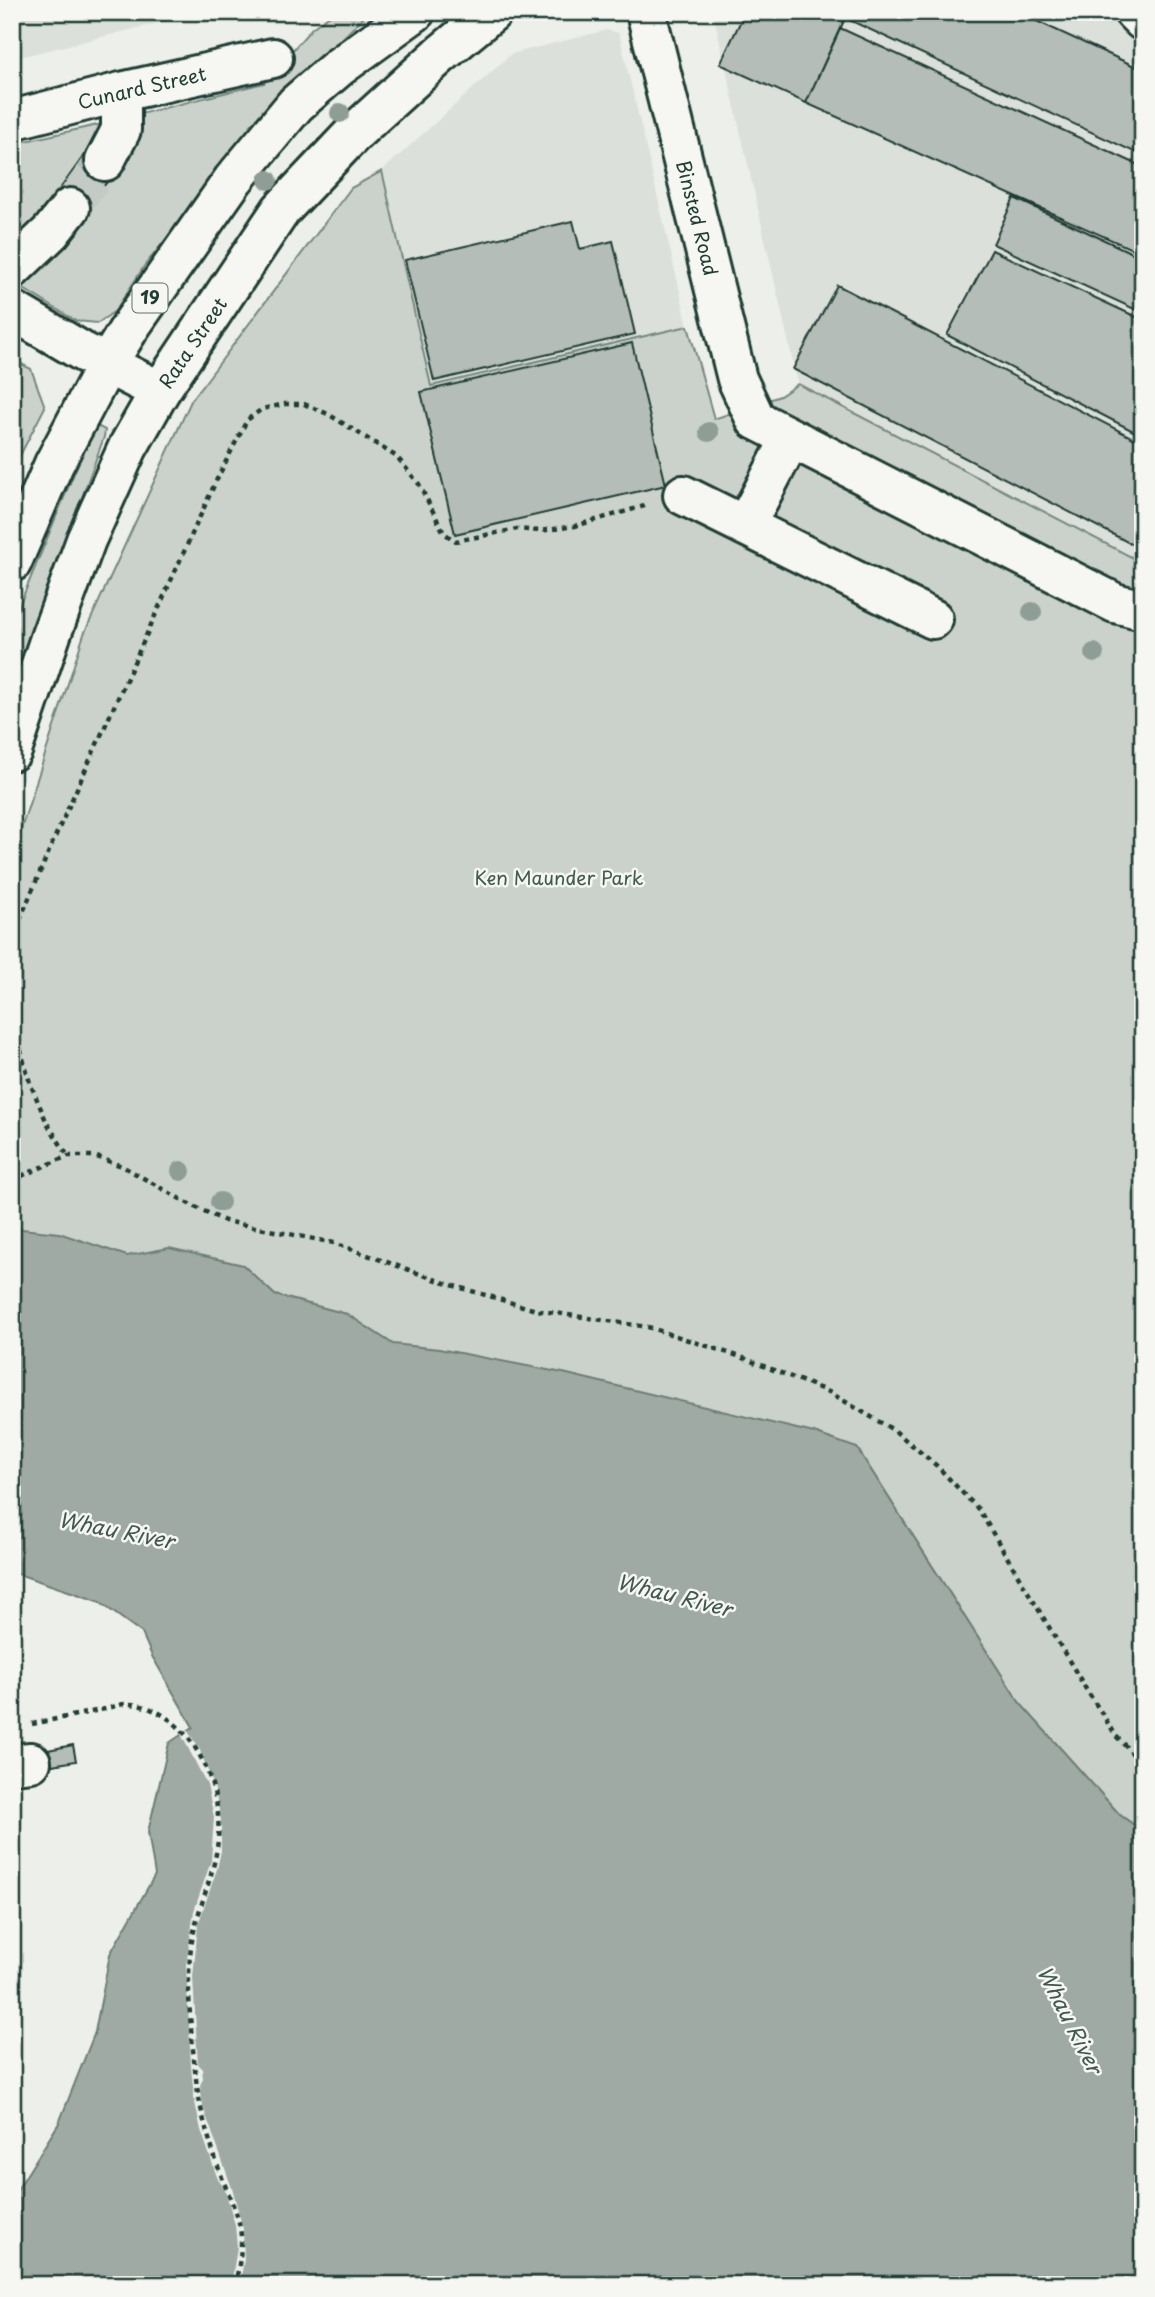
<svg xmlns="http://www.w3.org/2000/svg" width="1155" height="2297" font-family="'Playpen Sans',sans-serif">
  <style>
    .built { fill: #dce0db }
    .green { fill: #cbd2cc; stroke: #758880; stroke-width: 2 }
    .water { fill: #9faaa4; stroke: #6c7e77; stroke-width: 2 }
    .pier { fill: #edefea }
    .building { fill: #b4bdb8; stroke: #1f3d34; stroke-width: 2 }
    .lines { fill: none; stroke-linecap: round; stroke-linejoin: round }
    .minor-tunnel { stroke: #c4cbc6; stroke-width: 38; stroke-dasharray: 38 19; stroke-linecap: butt }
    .minor-casing { stroke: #1f3d34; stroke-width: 44 }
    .major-casing { stroke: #1f3d34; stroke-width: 44 }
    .path { stroke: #1f3d34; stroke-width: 4.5; stroke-dasharray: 5 5; stroke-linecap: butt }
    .minor { stroke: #f6f6f2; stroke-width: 38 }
    .major { stroke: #f6f6f2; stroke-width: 38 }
    .tree { fill: #8e9e96 }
    .labels { text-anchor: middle; stroke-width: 5; stroke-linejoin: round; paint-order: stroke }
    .shield { fill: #f6f6f2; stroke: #60746d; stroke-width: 2 }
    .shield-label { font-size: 18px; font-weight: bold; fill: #1f3d34 }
    .street-label { font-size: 19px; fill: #1f3d34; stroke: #f6f6f2 }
    .park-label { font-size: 19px; fill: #415b52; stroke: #f6f6f2 }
    .water-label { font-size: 21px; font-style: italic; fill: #3f5850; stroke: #f6f6f2 }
  </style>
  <rect width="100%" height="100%" fill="#edefea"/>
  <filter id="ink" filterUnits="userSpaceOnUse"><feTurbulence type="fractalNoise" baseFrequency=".0143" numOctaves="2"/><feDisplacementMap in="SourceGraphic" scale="14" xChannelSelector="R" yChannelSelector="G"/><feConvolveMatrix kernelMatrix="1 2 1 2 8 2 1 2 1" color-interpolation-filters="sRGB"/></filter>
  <g filter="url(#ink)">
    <path class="built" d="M12 12H203L12 59Z
      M713 12H1143V563L798 384Z
      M607 30 619 33 688 326 430 387 382 171 511 54Z"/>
    <path class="green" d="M334 12H369L278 102 145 265 115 311 98 323 76 321 14 283 83 215 117 168 132 116 264 83 312 28Z
      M102 124 105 138 55 194 60 200 12 251V144Z
      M382 171 431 386 688 326 714 419 780 396 798 384 1143 563V1831L1120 1815 1019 1702 857 1448 12 1330V857L84 634 191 401 351 188Z
      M12 359 31 369 45 407 12 471Z
      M97 426 105 430 104 437 12 689V623L80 459Z"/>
    <path class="water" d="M12 1228 59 1233 127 1256 169 1248 243 1265 275 1295 347 1314 393 1344 439 1349 563 1373 814 1433 857 1448 1019 1702 1120 1815 1143 1831V2285H12V2198L59 2123 95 2032 110 1954 155 1875 148 1832 169 1743 193 1727 152 1656 142 1633 98 1601 12 1572Z"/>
    <path class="pier" d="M187 1730 199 1748 214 1786 221 1820V1851L217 1869 198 1925 193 1977 198 2065 202 2069 203 2079 200 2085 203 2107 233 2191 243 2229 244 2259 240 2285H231L237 2247 235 2225 225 2190 217 2177 201 2130 194 2098 191 2066 186 1965 194 1911 211 1861 214 1817 207 1785 181 1734Z"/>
    <path class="building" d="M745 12H848L806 103 720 64Z
      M848 12H1017L1143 70V156L845 18Z
      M840 28 1143 167V254L806 103Z
      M90 147 105 161 118 167 82 215 55 196Z
      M1014 198 1143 258V313L993 244Z
      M573 221 580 249 613 241 635 334 434 381 405 260Z
      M992 250 1143 320V436L947 335Z
      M837 285 1143 443V550L793 369Z
      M632 343 666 485 455 534 421 392Z
      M73 1745 76 1761 52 1765 48 1750Z"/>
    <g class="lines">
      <path class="minor-tunnel" d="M70 208 105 161"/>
      <defs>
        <path id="minor" d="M646 12 737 379 756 420 1115 603 1143 610
          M1134 12 1143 21
          M12 120 121 92 273 58
          M105 161 121 130V92
          M12 269 51 232 70 208
          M12 310 83 352 160 391
          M683 495 933 619
          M745 526 791 438
          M12 1764 31 1762"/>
        <path id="major" d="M12 562 54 464 107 364 132 324 233 180 296 104 339 67 415 12
          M12 751 51 635 86 540 128 447 160 391 281 210 353 134 440 55 492 12"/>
      </defs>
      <use href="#minor" class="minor-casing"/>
      <use href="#major" class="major-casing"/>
      <path class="path" d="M12 938 55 837 216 481 247 420 262 409 285 404H304L328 414 397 457 419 484 444 533 456 541 517 529 540 531 575 526 648 505
        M12 1020 30 1083 47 1123 68 1156
        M12 1180 68 1156H94L122 1166 191 1205 225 1221 334 1243 448 1284 536 1310 648 1327 741 1357 829 1392 895 1431 937 1466 979 1510 1086 1689 1117 1737 1143 1765
        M32 1724C56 1719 81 1714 105 1709 113 1707 123 1703 131 1704 191 1711 223 1785 218 1839 215 1876 196 1910 191 1947 186 1987 191 2029 195 2069 198 2105 208 2138 220 2172 226 2190 236 2208 240 2227 243 2247 239 2266 235 2285"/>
      <use href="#minor" class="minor"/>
      <use href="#major" class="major"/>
    </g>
    <g class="tree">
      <circle cx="340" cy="113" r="10"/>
      <circle cx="268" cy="180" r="10"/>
      <circle cx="709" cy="432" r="10"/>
      <circle cx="1032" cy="612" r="10"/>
      <circle cx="1094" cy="653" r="10"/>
      <circle cx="181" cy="1171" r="10"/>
      <circle cx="220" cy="1202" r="10"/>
    </g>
  </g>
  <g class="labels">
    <rect class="shield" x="132.5" y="283.5" width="35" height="29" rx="5"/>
    <g class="shield-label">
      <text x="150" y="304">19</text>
    </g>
    <g class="street-label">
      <text transform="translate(142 88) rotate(-13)" y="7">Cunard Street</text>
      <text transform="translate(697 218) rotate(76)" y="7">Binsted Road</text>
      <text transform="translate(193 343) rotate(-56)" y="7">Rata Street</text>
    </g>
    <g class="park-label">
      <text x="559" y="885">Ken Maunder Park</text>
    </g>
    <g class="water-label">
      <text transform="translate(116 1531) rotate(11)" y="7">Whau River</text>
      <text transform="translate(674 1596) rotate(14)" y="7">Whau River</text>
      <text transform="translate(1069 2020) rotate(63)" y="7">Whau River</text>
    </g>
  </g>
  <rect width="1155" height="2297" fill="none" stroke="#f6f6f2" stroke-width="42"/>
  <rect x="21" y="21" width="1113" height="2255" fill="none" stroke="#1f3d34" stroke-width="2.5" filter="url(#ink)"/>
</svg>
